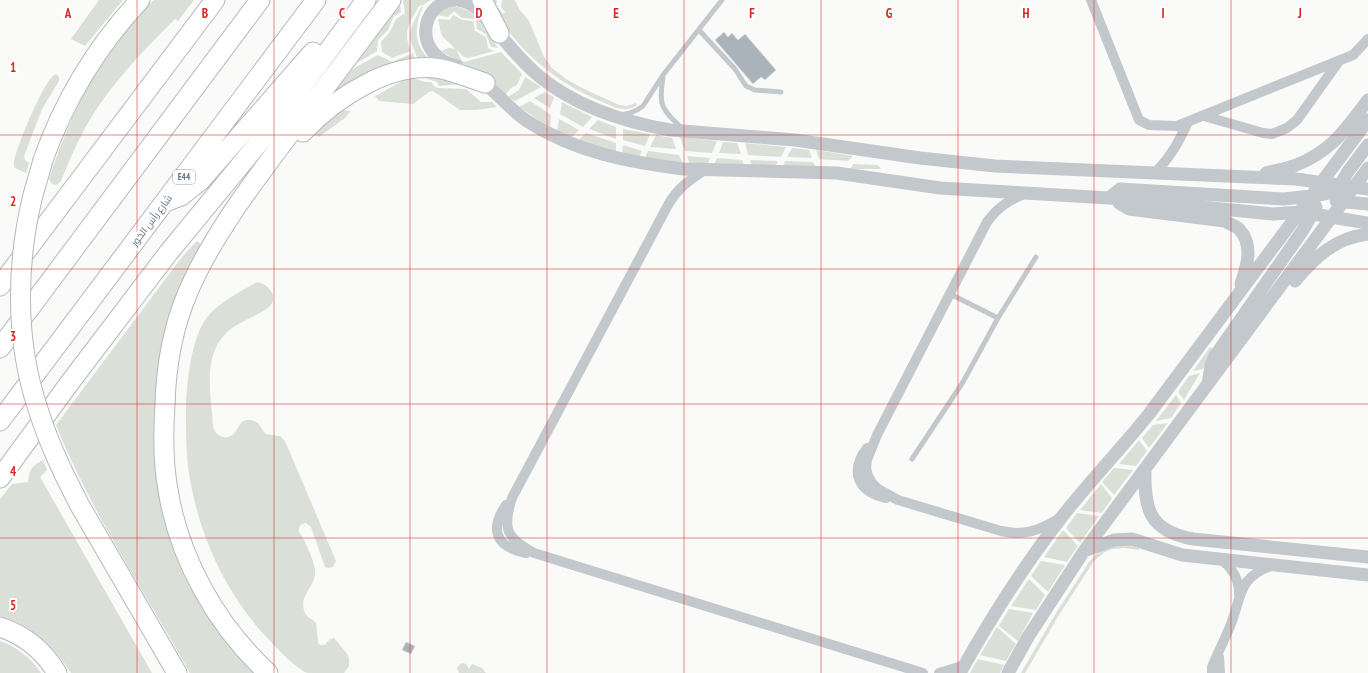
<svg xmlns="http://www.w3.org/2000/svg" width="1368" height="673" font-family="'PT Sans Narrow',Cairo,sans-serif">
  <style>
    .green { fill: #dadfd7 }
    .building { fill: #aab3b9; stroke: #dcdcda }
    .lines { fill: none; stroke-linecap: round; stroke-linejoin: round }
    .motorway-casing { stroke: #b4b9bd; stroke-width: 21 }
    .service { stroke: #c3c8cc; stroke-width: 5 }
    .minor { stroke: #c3c8cc; stroke-width: 10 }
    .tertiary { stroke: #c3c8cc; stroke-width: 13 }
    .motorway { stroke: #fff; stroke-width: 19 }
    .motorway-bridge-casing { stroke: #b4b9bd; stroke-width: 21; stroke-linecap: butt }
    .motorway-bridge { stroke: #fff; stroke-width: 19 }
    .grid { fill: none; stroke: #d62828; stroke-width: 1; stroke-opacity: 0.55 }
    .labels { text-anchor: middle; stroke-width: 4; stroke-linejoin: round; paint-order: stroke }
    .shield { fill: #fff; stroke: #939fa8; stroke-width: 1 }
    .shield-label { font-size: 9px; font-weight: bold; fill: #657683 }
    .street-label { font-size: 10px; fill: #657683; stroke: #fff }
    .grid-label { font-size: 13px; text-anchor: middle; font-weight: bold; fill: #d62828; stroke: #fff; stroke-width: 4; stroke-linejoin: round; paint-order: stroke }
  </style>
  <rect width="100%" height="100%" fill="#fafaf8"/>
  <path class="green" d="M99 0H123L85 46 71 39Z
    M154 0H194L178 21 175 19C140 54 103 92 81 136 73 151 67 166 61 181L57 185 52 184 49 179C67 125 91 70 128 27 136 17 145 9 154 0Z
    M403 0H431L423 5 419 6C410 22 402 32 411 51L392 58 382 52 381 42 390 32 396 19 405 13Z
    M489 0H497L496 5 503 14 505 12 501 7 502 0H515L519 9 529 21 544 57 552 68 566 79 582 88 619 105 627 106 636 103 637 105C624 114 613 106 600 101 553 81 512 46 489 0Z
    M400 4 401 12 394 16 388 30 378 40 377 51 355 64Z
    M454 6C477 9 486 30 498 48L491 47 486 34 477 29 476 20 474 19 462 18 454 11 448 17 436 15 444 8Z
    M421 7H423C414 26 413 46 431 60L419 61C406 33 408 34 421 7Z
    M453 15 463 20 473 21 475 31 486 37 488 48 494 51 469 58 464 57 443 37 441 33 438 19 450 20Z
    M449 48 456 49 462 61 464 62 501 52 522 74 517 85 511 88 505 95 479 73 441 51Z
    M413 53 415 60 320 108 349 71 378 55 392 62Z
    M56 74 59 77V81L42 109 24 156 25 160 29 163 26 173 15 168C14 165 13 165 14 162 16 149 44 78 56 74Z
    M424 74 465 84 439 86 437 82 416 75Z
    M410 77 425 82H431L435 87 439 88 466 89 481 102H492L497 107 476 110H460L433 91 429 92 413 104 379 101 375 96Z
    M525 77 541 87 515 101 508 97 519 90Z
    M545 92 554 97 550 108 534 98Z
    M530 101 551 115 550 127 519 107Z
    M562 102 592 117 583 127 560 114Z
    M341 110 351 111 345 118 319 137 313 133Z
    M559 119 579 130 571 138 557 131Z
    M598 120 616 127V139L589 129Z
    M623 129 650 134 645 146 623 140Z
    M586 133 616 143V154L578 141Z
    M656 135 672 138 676 149 650 147Z
    M680 137 717 141 712 153 685 151Z
    M723 142 737 143 741 154 719 153Z
    M745 143 786 147 781 157 748 155Z
    M623 145 642 151 638 160 622 156Z
    M792 148 809 150 812 158 787 157Z
    M816 150 853 156 848 161 819 159Z
    M648 151 679 155 683 164 644 160Z
    M687 156 710 158 707 167 690 165Z
    M717 158 742 160 745 169 713 167Z
    M750 160 778 161 774 168 753 169Z
    M785 161 813 162 816 169H782Z
    M853 164 878 165 881 169H851Z
    M197 241 202 245 185 278 162 492 257 673H190C144 591 91 512 56 425L182 257Z
    M257 282C267 283 279 296 270 306 264 312 243 321 235 326 200 349 211 391 213 426 215 435 224 441 232 435 240 430 238 416 254 421 261 423 261 430 266 434L280 436 285 441 336 561 333 567 328 568 325 567 311 527 306 523C300 524 298 527 299 532 305 540 317 566 315 575 313 589 298 596 305 613 308 619 313 619 316 623L318 643 320 645H325L330 639 334 638 348 655 349 659V666L344 673C335 673 316 673 308 673 299 671 277 649 271 642 225 595 197 532 188 467 186 449 186 431 186 413 186 387 190 350 201 327 212 305 237 294 257 282Z
    M1210 347 1215 350 1203 369 1193 371Z
    M1200 373 1184 400 1178 392 1189 376Z
    M1176 395 1181 403 1171 418 1156 421Z
    M1168 423 1149 448 1142 438 1153 425Z
    M1139 440 1147 451 1136 466 1119 464Z
    M43 460 47 470 40 477 152 673H71C54 646 32 625 0 616V499L12 484 28 482C30 468 31 467 43 460Z
    M1114 468 1133 470 1114 495 1102 482Z
    M1101 484 1112 498 1102 513 1080 510Z
    M1077 513 1099 516 1080 543 1066 528Z
    M1063 530 1078 546 1067 562 1044 557Z
    M1128 545 1139 548V550L1124 548 1112 549 1105 552 1094 561 1059 615 1025 673H1021L1056 613 1089 562 1099 551 1110 546Z
    M1041 561 1065 565 1048 592 1031 576Z
    M1029 579 1045 595 1036 610 1011 606Z
    M1009 609 1033 613 1018 641 999 626Z
    M997 627 1016 644 1006 661 980 655Z
    M0 641C17 647 31 658 41 673H0Z
    M978 659 1004 665 1000 673H970Z
    M462 663 466 664 469 669 472 664 482 668 486 673H459L457 668 458 666Z"/>
  <path class="building" d="M724 32 728 37 732 33 738 40 745 34 776 70 765 80 761 77 753 84 715 40Z
    M406 642 415 646 411 654 402 650Z"/>
  <g class="lines">
    <defs>
      <path id="motorway" d="M482 0 499 33
        M303 132C335 98 392 60 441 69 455 72 470 78 485 83
        M43 160C64 101 97 46 140 0
        M168 201 181 196 201 180 313 52
        M0 286 215 0
        M0 348 260 0
        M0 421 316 0
        M64 474 79 504 177 673
        M0 478 71 381 169 252 271 128 366 0
        M0 627C24 635 44 651 57 673
        M268 673C217 626 179 559 168 490 163 462 163 433 165 405 166 366 173 327 188 292 212 236 252 184 288 136 323 91 357 45 391 0"/>
    </defs>
    <use href="#motorway" class="motorway-casing"/>
    <path class="service" d="M699 30 735 69 746 86 755 90 781 92
      M663 78C658 105 662 110 682 128
      M622 115 630 113 637 110 643 106 663 75 722 0
      M950 294 998 318
      M912 459 963 382 998 318 1036 257"/>
    <path class="minor" d="M1091 0 1139 120 1149 125 1177 126 1353 55 1368 39
      M1204 116 1263 133 1272 134 1287 128 1297 120 1339 61
      M705 170C689 180 677 189 668 205L512 498C502 528 506 538 534 553L923 673
      M1156 172C1172 155 1178 143 1188 122
      M1024 194C1008 201 998 207 987 222L877 435 867 460 866 468 868 476 872 483 878 489 898 500 1001 531C1023 536 1039 531 1058 519
      M867 448C849 472 858 492 886 498
      M506 505C489 530 496 547 526 553
      M1219 558C1232 567 1239 578 1239 594
      M1219 657 1220 673
      M939 673 965 665
      M1212 673V667C1218 652 1225 639 1231 624 1242 595 1238 577 1273 565"/>
    <path class="tertiary" d="M454 0C429 2 417 32 433 52 439 60 447 63 457 66
      M459 0 469 3 478 9C498 32 517 58 540 77 577 107 624 122 670 130L795 140 920 158 995 166 1296 179 1368 189
      M479 79C496 91 509 109 527 121 575 152 628 162 683 169L837 173 940 188 1109 198 1273 214 1300 212 1368 223
      M1266 173C1276 170 1287 169 1296 165 1331 152 1347 128 1368 100
      M1337 191 1347 173 1368 145
      M1109 198 1120 189 1284 199 1320 195 1349 189
      M1336 201 1368 204
      M1119 203 1129 209 1225 221C1229 224 1236 226 1239 229 1254 245 1247 266 1241 284
      M1295 281C1315 257 1335 238 1368 234
      M1208 384 1211 366 1215 356 1303 230 1316 207
      M1145 469C1144 509 1149 531 1193 539L1368 557
      M1084 551 1114 540 1132 539 1182 555 1368 575
      M960 673C990 619 1023 567 1061 518 1089 482 1121 449 1149 414L1368 120
      M1008 673 1028 637 1084 551 1368 168"/>
    <use href="#motorway" class="motorway"/>
    <defs>
      <path id="motorway-bridge" d="M43 160C40 172 36 184 33 195 16 264 15 341 38 409 45 432 54 453 64 474"/>
    </defs>
    <use href="#motorway-bridge" class="motorway-bridge-casing"/>
    <use href="#motorway-bridge" class="motorway-bridge"/>
  </g>
  <path class="grid" d="M137 0V673M274 0V673M410 0V673M547 0V673M684 0V673M821 0V673M958 0V673M1094 0V673M1231 0V673M0 135H1368M0 269H1368M0 404H1368M0 538H1368"/>
  <g class="labels">
    <rect class="shield" x="173" y="170" width="22" height="14" rx="3"/>
    <g class="shield-label">
      <text x="184" y="180">E44</text>
    </g>
    <g class="street-label">
      <text transform="translate(151 220) rotate(-53)" y="4">شارع رأس الخور</text>
    </g>
  </g>
  <g class="grid-label">
    <text x="68" y="18">A</text>
    <text x="205" y="18">B</text>
    <text x="342" y="18">C</text>
    <text x="479" y="18">D</text>
    <text x="616" y="18">E</text>
    <text x="752" y="18">F</text>
    <text x="889" y="18">G</text>
    <text x="1026" y="18">H</text>
    <text x="1163" y="18">I</text>
    <text x="1300" y="18">J</text>
    <text x="13" y="72">1</text>
    <text x="13" y="206">2</text>
    <text x="13" y="341">3</text>
    <text x="13" y="476">4</text>
    <text x="13" y="610">5</text>
  </g>
</svg>
